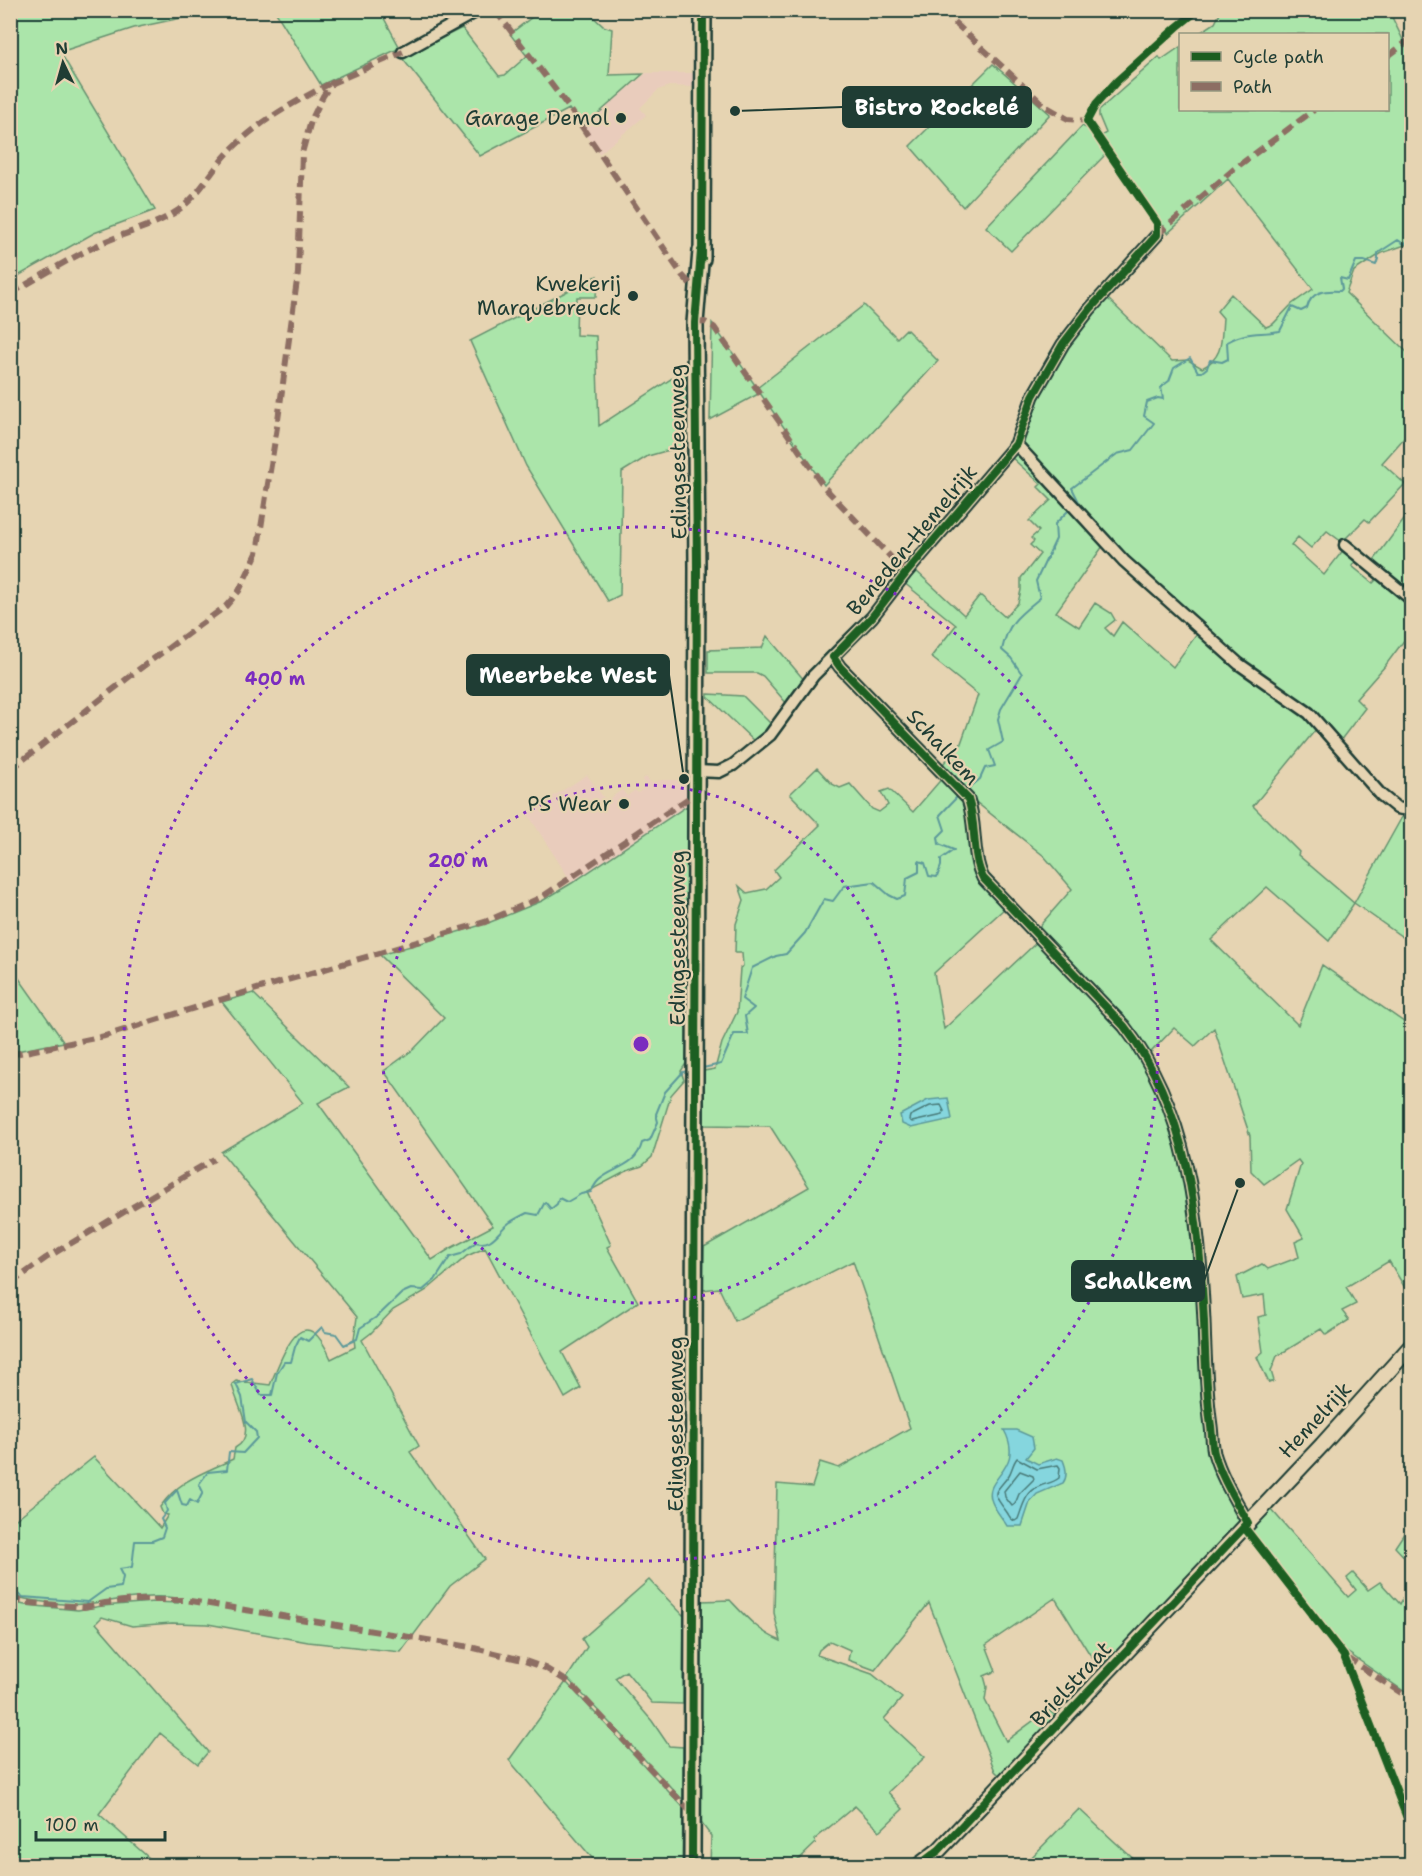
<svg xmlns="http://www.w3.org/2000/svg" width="1422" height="1876" font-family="'Shantell Sans',sans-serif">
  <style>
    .built { fill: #e9ccbc }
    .green { fill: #abe5aa; stroke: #65916f; stroke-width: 1.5 }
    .water { fill: #85d6de; stroke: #5c999a; stroke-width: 1.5 }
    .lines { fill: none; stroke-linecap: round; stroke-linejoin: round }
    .shore { stroke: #487a78; stroke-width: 1.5 }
    .stream { stroke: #5c999a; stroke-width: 2 }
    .minor-casing { stroke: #1f3d34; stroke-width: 15 }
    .tertiary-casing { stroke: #1f3d34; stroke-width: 18 }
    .secondary-casing { stroke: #1f3d34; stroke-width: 20 }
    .minor { stroke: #e6d4b2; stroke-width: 10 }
    .tertiary { stroke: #e6d4b2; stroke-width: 14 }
    .secondary { stroke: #e6d4b2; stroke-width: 15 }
    .quiet { stroke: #8d6e63; stroke-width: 6; stroke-dasharray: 12 6; stroke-linecap: butt }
    .cycleway-casing { stroke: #e6d4b2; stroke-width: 11 }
    .cycleway { stroke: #1b5e20; stroke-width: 8 }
    .ring { fill: none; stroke: #7b2cbf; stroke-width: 3; stroke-dasharray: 3 6 }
    .poi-dot { fill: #1f3d34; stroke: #e6d4b2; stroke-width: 2 }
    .labels { text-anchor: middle; stroke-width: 4.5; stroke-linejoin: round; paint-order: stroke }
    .poi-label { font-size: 21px; fill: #1f3d34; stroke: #e6d4b2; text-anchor: end }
    .street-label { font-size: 21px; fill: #1f3d34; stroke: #e6d4b2 }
    .centre { fill: #7b2cbf; stroke: #e6d4b2; stroke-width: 3 }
    .ring-label { font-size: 18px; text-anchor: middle; font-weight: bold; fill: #7b2cbf; stroke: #e6d4b2; stroke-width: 4.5; stroke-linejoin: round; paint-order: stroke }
    .leader { fill: none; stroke: #1f3d34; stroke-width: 2 }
    .callout-dot { fill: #1f3d34; stroke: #e6d4b2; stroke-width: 2 }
    .callout { fill: #1f3d34; stroke: #1f3d34; stroke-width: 2 }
    .callout-label { font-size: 22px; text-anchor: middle; font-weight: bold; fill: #fff }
  </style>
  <rect width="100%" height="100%" fill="#e6d4b2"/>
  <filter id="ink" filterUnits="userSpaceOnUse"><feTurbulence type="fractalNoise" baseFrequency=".0167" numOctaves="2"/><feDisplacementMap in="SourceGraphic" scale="12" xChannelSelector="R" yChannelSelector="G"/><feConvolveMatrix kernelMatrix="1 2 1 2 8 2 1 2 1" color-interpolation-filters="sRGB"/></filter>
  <g filter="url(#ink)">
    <path class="built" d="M646 73H694V87L669 86 658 90 640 108 646 115 599 154 582 128Z
      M587 775 606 801 622 790 627 796 635 790 638 793 646 786 642 780 646 777 651 783 662 780H688L687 806 572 883 527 813Z"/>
    <path class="green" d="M11 10 214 11 134 28 60 52 155 210 94 233 11 280Z
      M275 11H380L400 48 321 85Z
      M540 11H587L603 26 612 29 609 75 643 74 582 128 569 109 480 156 402 58 462 28 499 76 505 75 527 56 510 34Z
      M1221 11H1389L1406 46 1411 42V243L1382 253 1354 271 1346 293 1411 356V442L1405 437 1382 463 1405 484 1369 522 1365 519 1342 542 1327 531 1311 548 1298 537 1291 545 1324 575 1344 549 1356 560 1352 566 1373 583 1379 577 1411 603V631L1385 666 1356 699 1365 708 1340 741 1234 654 1130 561 1035 458 1022 440 1033 404 1074 334 1105 296 1172 361 1188 360 1202 368C1224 357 1221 340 1223 318L1217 311 1231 294 1266 327 1273 324 1292 304 1313 289 1228 179 1168 233 1101 136 1106 133 1099 116V110L1159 57 1161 60 1180 47V110H1388V34H1198L1215 23Z
      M993 64 1050 114 963 207 910 146Z
      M1082 126 1088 129 1106 154 1011 251 986 227Z
      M597 276 596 297H577L576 335 596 336 599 426 683 371 687 373V445L648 456 622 472 620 595 608 601 526 466 470 341Z
      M864 305 897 338 906 329 938 361 824 485 760 393 710 420 712 323 757 388Z
      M1018 454C1048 483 1074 515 1103 546L1056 612 1079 627 1095 603 1111 613 1115 620 1105 628 1113 636 1122 622 1173 667 1197 634 1239 669 1302 714 1317 728 1253 806 1299 852 1298 855 1354 903 1402 817 1411 823V943L1354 903 1329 941 1267 887 1211 940 1298 1025 1322 965 1411 1027V1298L1389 1261 1346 1287 1356 1304 1342 1311 1349 1320 1326 1335 1321 1329 1277 1356 1271 1371 1274 1381 1269 1383 1257 1357 1263 1352 1258 1317 1266 1315 1264 1295 1242 1299 1237 1277 1262 1264 1268 1269 1299 1257 1295 1242 1304 1238 1287 1209 1301 1164 1298 1160 1264 1184 1251 1171 1250 1136 1214 1028 1195 1046 1174 1028 1151 1052 1146 1054 1036 930 1072 889 1044 856 972 799 942 765 960 746 978 695 931 657 956 625 903 582 915 570 964 615 980 595 1005 617 1018 603 1021 590V578L1040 554 1030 545 1034 541 1031 538 1039 531 1029 521 1051 500 1038 487 1041 484 1011 457Z
      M1406 517 1411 521V596L1372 563Z
      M767 636 805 681 788 705 763 676 757 673H708V650L762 648Z
      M708 694 743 696 772 725 755 742 708 697Z
      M817 768 832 784 840 788 850 784 872 809 879 812 888 805 881 792 889 789 913 812 944 776C964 796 969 812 969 840 969 849 969 860 972 869 977 885 993 897 1005 908L934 973 944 1029 1037 942C1071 978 1118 1018 1142 1060 1202 1165 1192 1289 1205 1405 1207 1420 1208 1435 1211 1450 1214 1468 1233 1502 1241 1521L1102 1668 1089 1653 1055 1598 986 1645 996 1671 984 1676 987 1687 985 1700 1006 1741 1048 1710 1057 1717 1000 1776 995 1771 929 1603 875 1670 848 1660 850 1650 830 1641 819 1650 817 1655 872 1674 902 1698 884 1719 925 1757 888 1792 903 1809 880 1831 855 1806 814 1840 816 1843 793 1865H710L711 1836 702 1824 700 1816 701 1601 730 1600C746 1617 759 1632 781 1641L774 1613 777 1484 812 1487 820 1462 839 1468 910 1428 853 1261 735 1321 719 1288 703 1290 704 1247 809 1187 770 1126 704 1125V1071L715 1069 722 1043 737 1012 740 968 743 966 742 953H735L736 924 744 900 739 886 747 893 766 889 779 877 774 870 820 825 790 794Z
      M687 806V1062L681 1071 684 1080 671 1095 652 1157 642 1166 627 1171 587 1192 611 1245 607 1247 638 1302 562 1352 581 1388 565 1398 485 1248 467 1256 427 1290 393 1310 371 1333 362 1340 419 1446 410 1452 485 1559 450 1586 401 1652 308 1642 208 1624 172 1623 132 1626 102 1617 96 1623 208 1752 198 1764 160 1733 99 1814 157 1865H11V1602L25 1605 78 1610 102 1606 154 1602 178 1603 177 1598C146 1594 116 1601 85 1604 67 1606 28 1601 11 1595V1523L94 1457 160 1528 168 1515 163 1514 160 1507C180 1479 204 1473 233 1459L235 1448C259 1435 235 1403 232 1384L236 1381 270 1385C284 1352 303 1295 331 1359L355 1347 354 1339 357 1317 221 1152 303 1103 222 1002 253 993 349 1087 318 1103 432 1260 451 1248 493 1226 384 1071 414 1049 444 1018 380 955 488 923 542 901 572 883Z
      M11 967 64 1042 11 1052Z
      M1271 1509 1348 1597 1356 1590 1347 1578 1353 1573 1368 1590 1380 1582 1400 1604 1411 1583V1696L1344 1650 1306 1605 1251 1529Z
      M1411 1523V1564L1395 1547Z
      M649 1580 684 1616 683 1704 652 1703 626 1671 615 1678 652 1721 669 1746 683 1747V1800L567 1678 587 1647 582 1639Z
      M566 1682 683 1807 682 1865H598L509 1760Z
      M1079 1809 1140 1865H1024Z"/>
    <path class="water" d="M948 1098 952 1119 911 1128 902 1124 900 1115 928 1100Z
      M1004 1430H1016L1032 1437 1034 1448 1026 1458 1038 1464 1057 1458 1063 1460C1066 1467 1068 1476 1063 1483L1037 1494 1030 1502 1022 1526H1007C1003 1519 995 1510 992 1502 981 1477 1026 1470 1004 1430Z"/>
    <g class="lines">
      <path class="shore" d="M941 1105 944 1111 943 1115 912 1122 909 1120 910 1116 930 1106Z
        M1017 1458 1037 1469 1058 1465 1060 1468 1059 1478C1053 1483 1047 1483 1040 1486 1025 1492 1023 1506 1018 1519L1015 1521C1009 1519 1010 1516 1006 1511 989 1489 996 1494 1009 1475 1012 1470 1013 1463 1017 1458Z
        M1020 1471 1033 1476 1034 1479 1019 1494 1015 1504 1012 1506 1005 1497 1004 1491Z"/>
      <path class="stream" d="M1079 502 1072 488 1117 454 1133 450 1154 423 1144 416 1147 402 1158 398 1163 399 1161 387 1169 381 1174 368 1190 358 1198 372H1202L1207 368 1210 360 1222 362 1228 359 1227 342C1249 330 1258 335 1280 331L1292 307 1301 311 1307 308C1311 291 1325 290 1340 291L1342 289 1340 278 1348 280 1356 261H1364L1376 265 1378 259V253L1398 240 1404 244 1412 237
        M969 788 980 779 985 768 995 766 989 750 1003 742 998 719 1001 709 1022 674 1011 658 1002 650C1008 622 1018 616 1040 598L1036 581 1056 539 1055 524 1068 511
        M703 1068 721 1064 734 1034H748L745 1016 754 1008 742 999 752 968 776 956 786 954 805 933 824 899 833 901 844 886 874 882 889 895 897 899 905 896 907 878 919 872V861L925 863 929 876 937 877 941 866V859L954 850 939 844 938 837 945 830 940 815 957 797
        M10 1590 23 1597 88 1602 106 1589 121 1587 123 1577 119 1569 132 1567 135 1541H152L162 1537 165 1528 161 1519 167 1511 165 1503 177 1490 182 1505 187 1506 190 1500 197 1504 203 1492 199 1484 208 1472 227 1470 229 1452 243 1453 257 1438 256 1432 246 1422 242 1397 236 1384 252 1379 261 1395H272L277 1373 284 1362H291L295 1347 300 1337 308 1341 322 1327 325 1332 336 1334 344 1345 357 1339 360 1328 378 1316 402 1293 411 1289 423 1290 435 1280 450 1257 461 1254 476 1242C492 1247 498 1231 509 1223 515 1219 521 1216 527 1213L538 1215 545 1202 551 1209 557 1204 559 1198 567 1202 581 1194 591 1192C593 1188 596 1183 599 1180 613 1167 636 1167 642 1143L650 1140 658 1122 656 1114 665 1092 683 1072 688 1071"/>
      <defs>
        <path id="minor" d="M403 52 479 10
          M1016 444 1124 561 1239 664 1309 713 1381 795 1397 808 1412 811
          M1345 545 1412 600
          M833 657 840 667 968 799C977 825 971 853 983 878L1124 1026C1189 1109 1199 1220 1204 1321 1205 1356 1206 1391 1211 1426 1212 1434 1212 1444 1214 1453 1221 1477 1236 1501 1248 1523
          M696 771 719 772 733 765 770 735 813 676 872 617 906 573 1016 444 1033 396 1063 344 1090 309 1157 235"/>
        <path id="tertiary" d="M918 1866 939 1850 1322 1445 1412 1345"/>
        <path id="secondary" d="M702 259 703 10
          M692 1866 697 567 695 323 701 251"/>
      </defs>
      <use href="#minor" class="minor-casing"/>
      <use href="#tertiary" class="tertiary-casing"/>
      <use href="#secondary" class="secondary-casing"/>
      <use href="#minor" class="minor"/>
      <use href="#tertiary" class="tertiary"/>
      <use href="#secondary" class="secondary"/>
      <path class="quiet" d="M495 10 570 109 682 275 698 292
        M941 10 1045 106 1068 119 1087 121
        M1388 56 1412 38
        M1157 235 1234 169 1314 110
        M10 294C38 278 65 261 94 247 121 233 152 228 177 211 199 196 211 171 228 153 257 122 293 103 329 84
        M695 323 705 322 714 327 825 488 906 573
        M10 770 138 670 226 606 239 591 257 553 277 427 298 273 302 153 311 121 323 96 332 83 403 52
        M10 1055 105 1036 223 999 485 922 542 897 696 793
        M10 1284 46 1258 214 1159
        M10 1599 31 1603 84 1607 105 1603 133 1600H185L470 1647 522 1660 545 1668 570 1683 690 1811
        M1346 1657 1412 1700"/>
      <defs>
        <path id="cycleway" d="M702 259 703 10
          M1244 1527 1344 1656 1412 1831
          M692 1866 697 567 695 323 701 251
          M918 1866 939 1850 1248 1523C1236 1501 1221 1477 1214 1453 1212 1444 1212 1434 1211 1426 1206 1391 1205 1356 1204 1321 1199 1220 1189 1109 1124 1026L983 878C971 853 977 825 968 799L840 667 833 657 872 617 906 573 1016 444 1033 396 1063 344 1090 309 1157 235V223L1087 121 1096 104 1117 81 1177 27 1198 10"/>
      </defs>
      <use href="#cycleway" class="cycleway-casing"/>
      <use href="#cycleway" class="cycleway"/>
    </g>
  </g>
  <g class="ring">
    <circle cx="641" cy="1044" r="259"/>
    <circle cx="641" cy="1044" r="517"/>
  </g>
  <g class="poi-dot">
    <circle cx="621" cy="118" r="6"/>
    <circle cx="633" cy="296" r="6"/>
    <circle cx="624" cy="804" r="6"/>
  </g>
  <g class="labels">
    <g class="poi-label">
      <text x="609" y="125">Garage Demol</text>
      <text x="621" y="291">Kwekerij<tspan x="621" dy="24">Marquebreuck</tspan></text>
      <text x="612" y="811">PS Wear</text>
    </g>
    <g class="street-label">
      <text transform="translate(678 452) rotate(-91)" y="7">Edingsesteenweg</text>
      <text transform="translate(912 540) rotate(-50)" y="7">Beneden-Hemelrijk</text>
      <text transform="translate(943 747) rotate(47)" y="7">Schalkem</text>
      <text transform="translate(678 938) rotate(-90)" y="7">Edingsesteenweg</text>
      <text transform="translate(1315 1420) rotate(-47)" y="7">Hemelrijk</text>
      <text transform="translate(676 1424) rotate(-90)" y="7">Edingsesteenweg</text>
      <text transform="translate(1071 1684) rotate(-47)" y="7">Brielstraat</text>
    </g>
  </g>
  <circle cx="641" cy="1044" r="9" class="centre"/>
  <g class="ring-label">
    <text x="275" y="685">400 m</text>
    <text x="458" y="867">200 m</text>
  </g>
  <path class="leader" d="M735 111L843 107M684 779L669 675M1240 1183L1204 1281"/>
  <g class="callout-dot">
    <circle cx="735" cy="111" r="6"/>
    <circle cx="684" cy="779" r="6"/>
    <circle cx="1240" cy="1183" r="6"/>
  </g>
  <g class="callout">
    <rect x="843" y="87" width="188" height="40" rx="6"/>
    <rect x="467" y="655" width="202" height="40" rx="6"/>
    <rect x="1072" y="1261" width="132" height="40" rx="6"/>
  </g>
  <g class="callout-label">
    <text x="937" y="115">Bistro Rockelé</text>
    <text x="568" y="683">Meerbeke West</text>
    <text x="1138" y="1289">Schalkem</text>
  </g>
  <rect width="1422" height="1876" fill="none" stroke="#e6d4b2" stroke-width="36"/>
  <rect x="18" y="18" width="1386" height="1840" fill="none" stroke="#1f3d34" stroke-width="2" filter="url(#ink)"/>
  <rect x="1179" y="33" width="210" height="78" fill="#e6d4b2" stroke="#969880" stroke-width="1.5"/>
  <rect x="1191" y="52" width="30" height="9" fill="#1b5e20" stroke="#969880" stroke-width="1.5"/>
  <text x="1233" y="63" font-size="18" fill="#1f3d34">Cycle path</text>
  <rect x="1191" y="82" width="30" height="9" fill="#8d6e63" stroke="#969880" stroke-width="1.5"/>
  <text x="1233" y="93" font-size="18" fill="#1f3d34">Path</text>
  <g transform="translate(63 63) rotate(355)" stroke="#e6d4b2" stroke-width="4.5" paint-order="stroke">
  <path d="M0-4.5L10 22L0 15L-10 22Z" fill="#1f3d34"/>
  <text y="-9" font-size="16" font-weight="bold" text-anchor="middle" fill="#1f3d34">N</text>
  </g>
  <path d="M36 1831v9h129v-9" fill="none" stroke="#1f3d34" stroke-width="3"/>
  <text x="45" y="1831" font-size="18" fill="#1f3d34" stroke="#e6d4b2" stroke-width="4.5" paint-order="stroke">100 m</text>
</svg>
